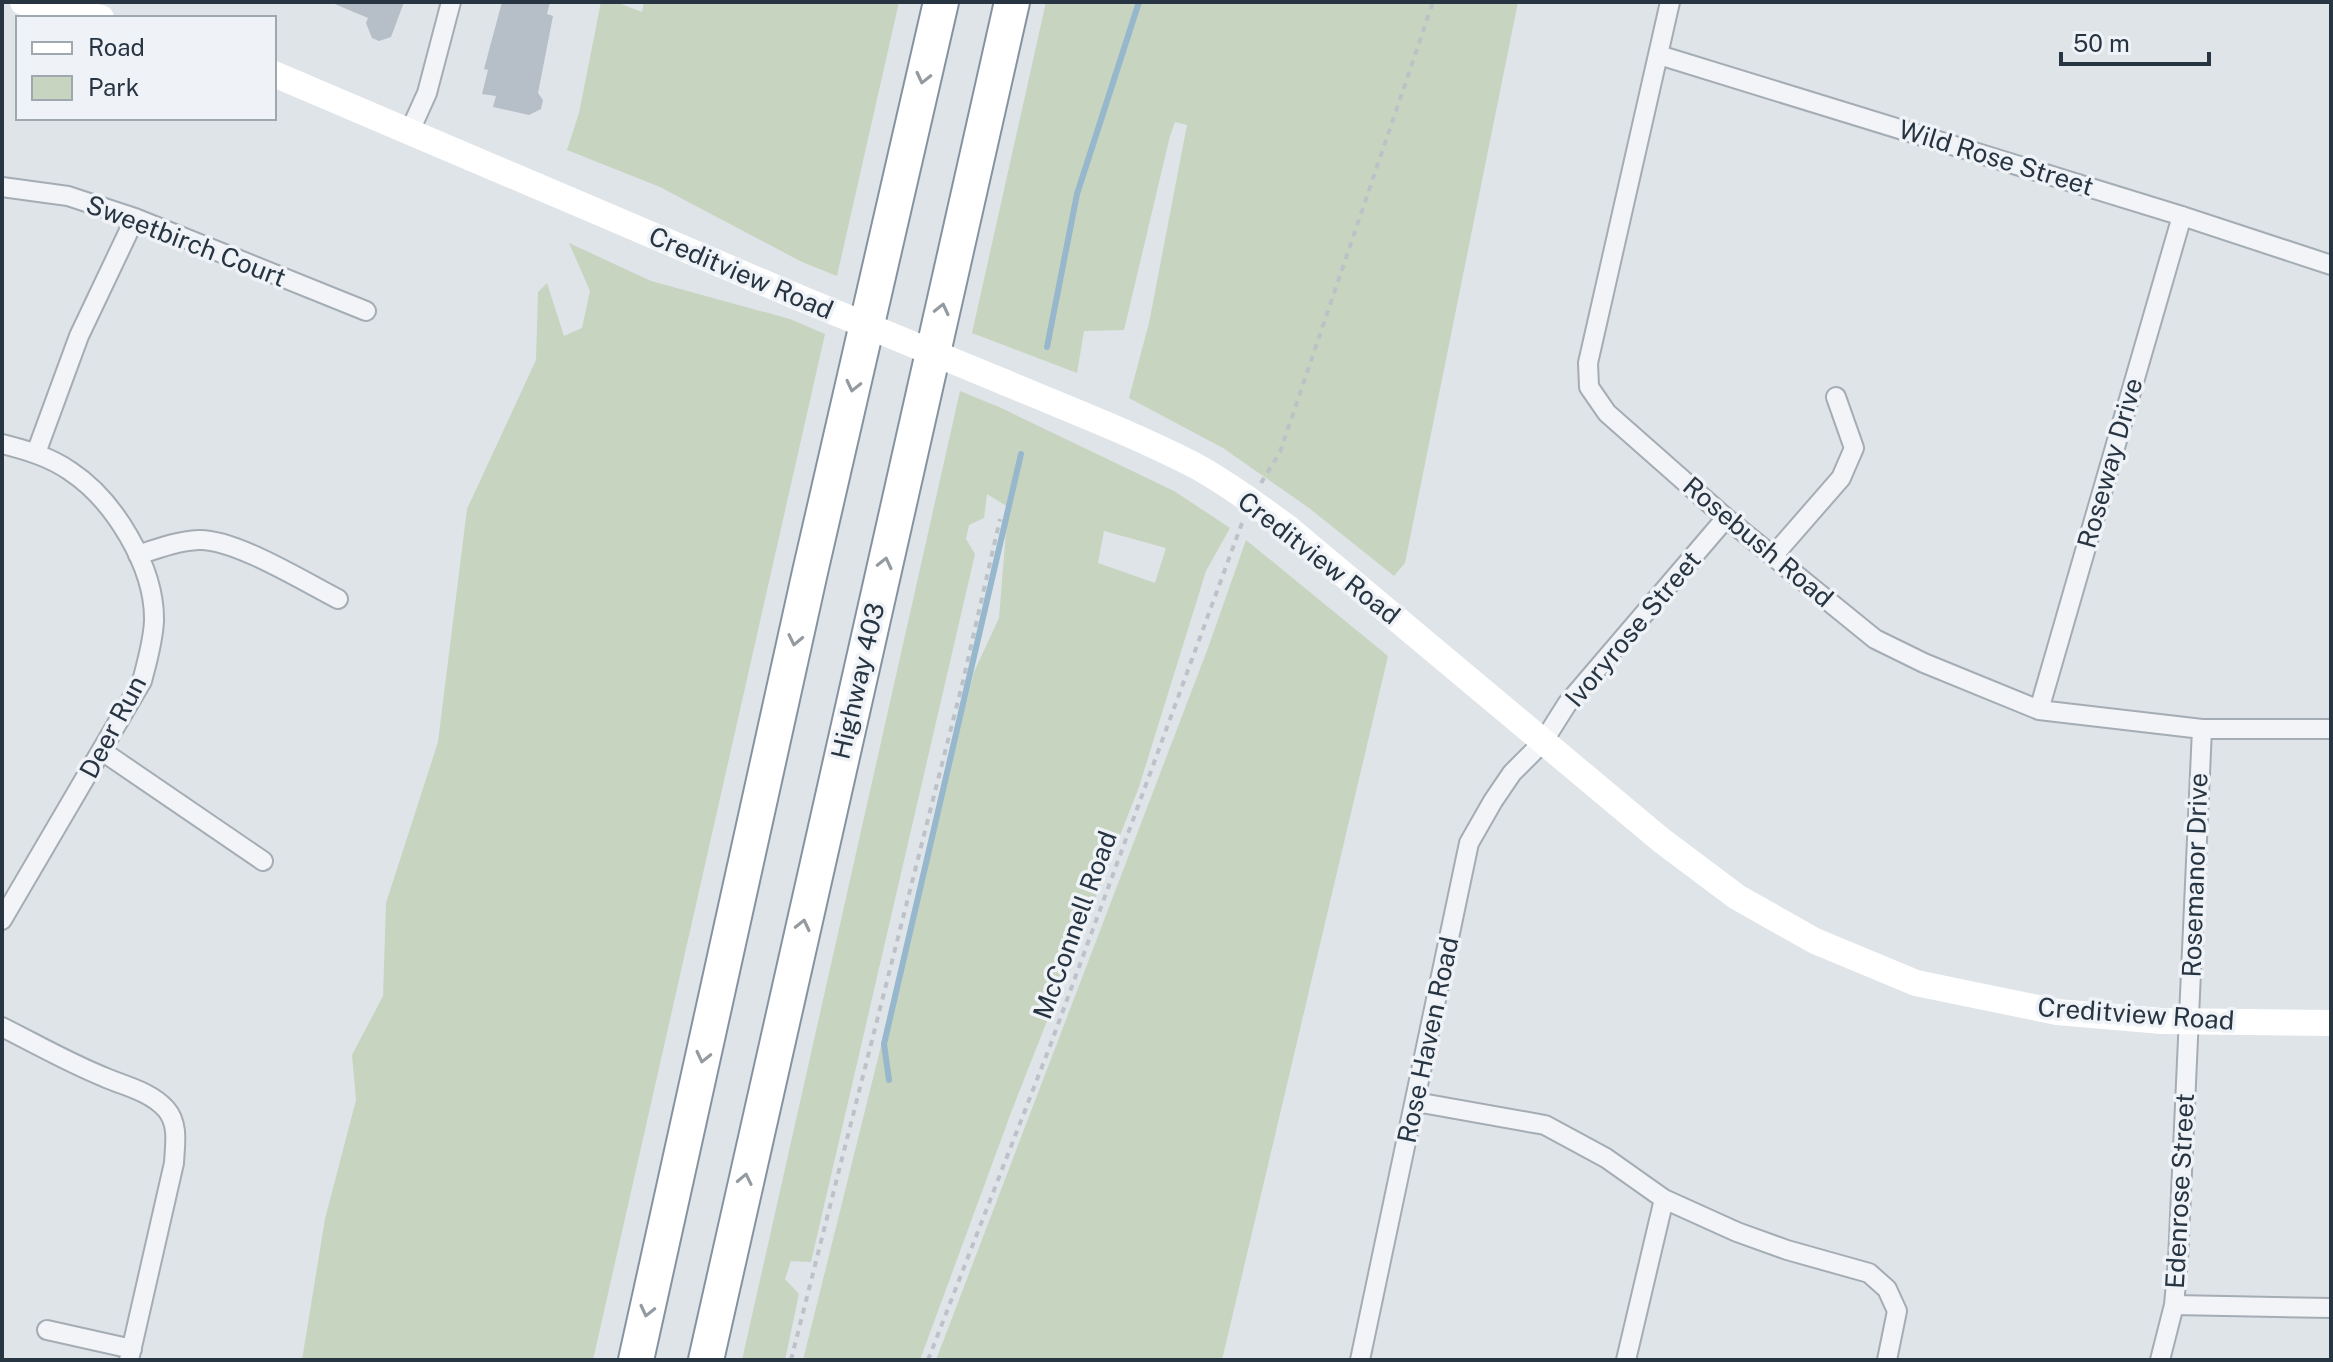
<svg xmlns="http://www.w3.org/2000/svg" width="2333" height="1362" font-family="'Public Sans',sans-serif">
  <style>
    .green { fill: #c7d4bf; fill-rule: evenodd }
    .lines { fill: none; stroke-linecap: round; stroke-linejoin: round }
    .stream { stroke: #97b7cc; stroke-width: 6 }
    .building { fill: #b6bec7 }
    .minor-casing { stroke: #a4acb4; stroke-width: 22 }
    .motorway-casing { stroke: #8593a1; stroke-width: 38 }
    .path { stroke: #bdc2c8; stroke-width: 4; stroke-dasharray: 6 6; stroke-linecap: butt }
    .minor { stroke: #f2f4f7; stroke-width: 18 }
    .secondary { stroke: #fff; stroke-width: 26 }
    .motorway { stroke: #fff; stroke-width: 34 }
    .secondary-bridge { stroke: #fff; stroke-width: 26 }
    .oneway { stroke: #939aa0 }
    .labels { text-anchor: middle; stroke-width: 7; stroke-linejoin: round; paint-order: stroke }
    .street-label { font-size: 26px; fill: #273442; stroke: #eff3f7 }
  </style>
  <rect width="100%" height="100%" fill="#dfe4e9"/>
  <path class="green" d="M601 2H616L642 12 644 2H899L837 276 802 262 660 187 567 150 579 113Z
    M1046 2H1518L1405 563 1394 576 1309 508 1223 448 1129 398 1149 323 1187 125 1175 122 1170 136 1124 330 1084 331 1077 373 972 333Z
    M569 243 651 281 790 319 825 334 593 1360H302L325 1219 356 1100 352 1055 383 996 386 903 438 742 467 509 536 360 538 292 547 283 564 336 582 328 590 291Z
    M960 391 999 407 1174 491 1230 528 1206 571 1139 787 1012 1110 920 1360H803L974 672 999 618 1008 507 987 494 984 518 969 525 966 539 975 554 811 1262 791 1261 785 1279 799 1294 785 1360H742ZM1104 531 1166 548 1155 583 1098 563Z
    M1246 540 1388 656 1222 1360H936L1208 648Z"/>
  <g class="lines">
    <path class="stream" d="M1047 347 1077 194 1139 2
      M889 1080 884 1044 1021 454"/>
  </g>
  <path class="building" d="M330 2H404L391 37 379 41 372 38 366 23 368 18Z
    M502 2H550L547 14 553 16 538 93 543 100 541 109 529 115 493 107 496 96 482 94 488 70 484 69Z"/>
  <g class="lines">
    <defs>
      <path id="minor" d="M1670 2 1588 363 1589 387 1607 413 1726 518 1875 639 1924 663 2039 710 2202 729H2331
        M1659 55 2182 216 2331 265
        M409 133 427 93 451 2
        M2 187 68 196 135 218 366 311
        M2 444C26 450 50 457 70 471 114 500 155 567 154 621 153 642 147 662 142 681L2 920
        M36 453 79 336 135 218
        M138 555C159 548 178 541 199 540 235 539 303 581 338 599
        M1773 556 1841 478 1854 448 1836 397
        M2039 710 2182 216
        M102 751 263 861
        M2 1027C36 1044 69 1063 104 1077 124 1086 150 1091 166 1109 179 1124 175 1144 174 1163L129 1360
        M1416 1102 1545 1125 1606 1158 1664 1199 1737 1232 1787 1250 1869 1273 1887 1289 1897 1311 1887 1360
        M2174 1305 2331 1308
        M47 1330 132 1349
        M1360 1360 1469 843 1493 801 1512 773 1543 742 1567 704 1726 518
        M1626 1360 1664 1199
        M2160 1360 2174 1305 2178 1260 2202 729"/>
      <path id="motorway" d="M636 1360 810 572 941 2
        M706 1360 1012 2"/>
    </defs>
    <use href="#minor" class="minor-casing"/>
    <use href="#motorway" class="motorway-casing"/>
    <path class="path" d="M1261 483 1280 452 1433 2
      M791 1360 963 681 1000 519
      M928 1360 1050 1046 1242 523"/>
    <use href="#minor" class="minor"/>
    <path class="secondary" d="M23 2 101 18
      M274 74 795 296
      M1004 382C1068 409 1134 434 1196 466 1228 484 1258 506 1288 528L1661 840 1737 897 1815 941 1916 983 2057 1012 2162 1021 2331 1023"/>
    <use href="#motorway" class="motorway"/>
    <path class="secondary-bridge" d="M795 296 1004 382"/>
  </g>
  <defs><path id="oneway-chevron" d="M-2-3.5L2.5 0L-2 3.5" fill="none" stroke-width="1.6" stroke-linecap="round" stroke-linejoin="round" transform="scale(2)"/></defs>
  <g class="oneway">
    <use href="#oneway-chevron" transform="translate(923 78) rotate(103)"/>
    <use href="#oneway-chevron" transform="translate(942 309) rotate(-77)"/>
    <use href="#oneway-chevron" transform="translate(853 386) rotate(103)"/>
    <use href="#oneway-chevron" transform="translate(885 563) rotate(-77)"/>
    <use href="#oneway-chevron" transform="translate(795 640) rotate(102)"/>
    <use href="#oneway-chevron" transform="translate(803 925) rotate(-77)"/>
    <use href="#oneway-chevron" transform="translate(703 1057) rotate(103)"/>
    <use href="#oneway-chevron" transform="translate(745 1179) rotate(-78)"/>
    <use href="#oneway-chevron" transform="translate(647 1311) rotate(103)"/>
  </g>
  <g class="labels">
    <g class="street-label">
      <text transform="translate(1996 158) rotate(17)" y="9">Wild Rose Street</text>
      <text transform="translate(186 241) rotate(21)" y="9">Sweetbirch Court</text>
      <text transform="translate(741 273) rotate(23)" y="9">Creditview Road</text>
      <text transform="translate(2110 463) rotate(-74)" y="9">Roseway Drive</text>
      <text transform="translate(1758 542) rotate(40)" y="9">Rosebush Road</text>
      <text transform="translate(1319 558) rotate(38)" y="9">Creditview Road</text>
      <text transform="translate(1633 629) rotate(-50)" y="9">Ivoryrose Street</text>
      <text transform="translate(858 681) rotate(-77)" y="9">Highway 403</text>
      <text transform="translate(113 727) rotate(-62)" y="9">Deer Run</text>
      <text transform="translate(2195 875) rotate(-88)" y="9">Rosemanor Drive</text>
      <text transform="translate(1075 925) rotate(-70)" y="9">McConnell Road</text>
      <text transform="translate(2136 1014) rotate(4)" y="9">Creditview Road</text>
      <text transform="translate(1428 1040) rotate(-78)" y="9">Rose Haven Road</text>
      <text transform="translate(2180 1191) rotate(-87)" y="9">Edenrose Street</text>
    </g>
  </g>
  <rect width="2333" height="1362" fill="none" stroke="#273442" stroke-width="8"/>
  <rect x="16" y="16" width="260" height="104" fill="#eff3f7" stroke="#9fa7af" stroke-width="2"/>
  <rect x="32" y="42" width="40" height="12" fill="#ffffff" stroke="#9fa7af" stroke-width="2"/>
  <text x="88" y="56" font-size="24" fill="#273442">Road</text>
  <rect x="32" y="76" width="40" height="24" fill="#c7d4bf" stroke="#9fa7af" stroke-width="2"/>
  <text x="88" y="96" font-size="24" fill="#273442">Park</text>
  <path d="M2061 52v12h148v-12" fill="none" stroke="#273442" stroke-width="4"/>
  <text x="2073" y="52" font-size="24" fill="#273442" stroke="#eff3f7" stroke-width="6" paint-order="stroke">50 m</text>
</svg>
